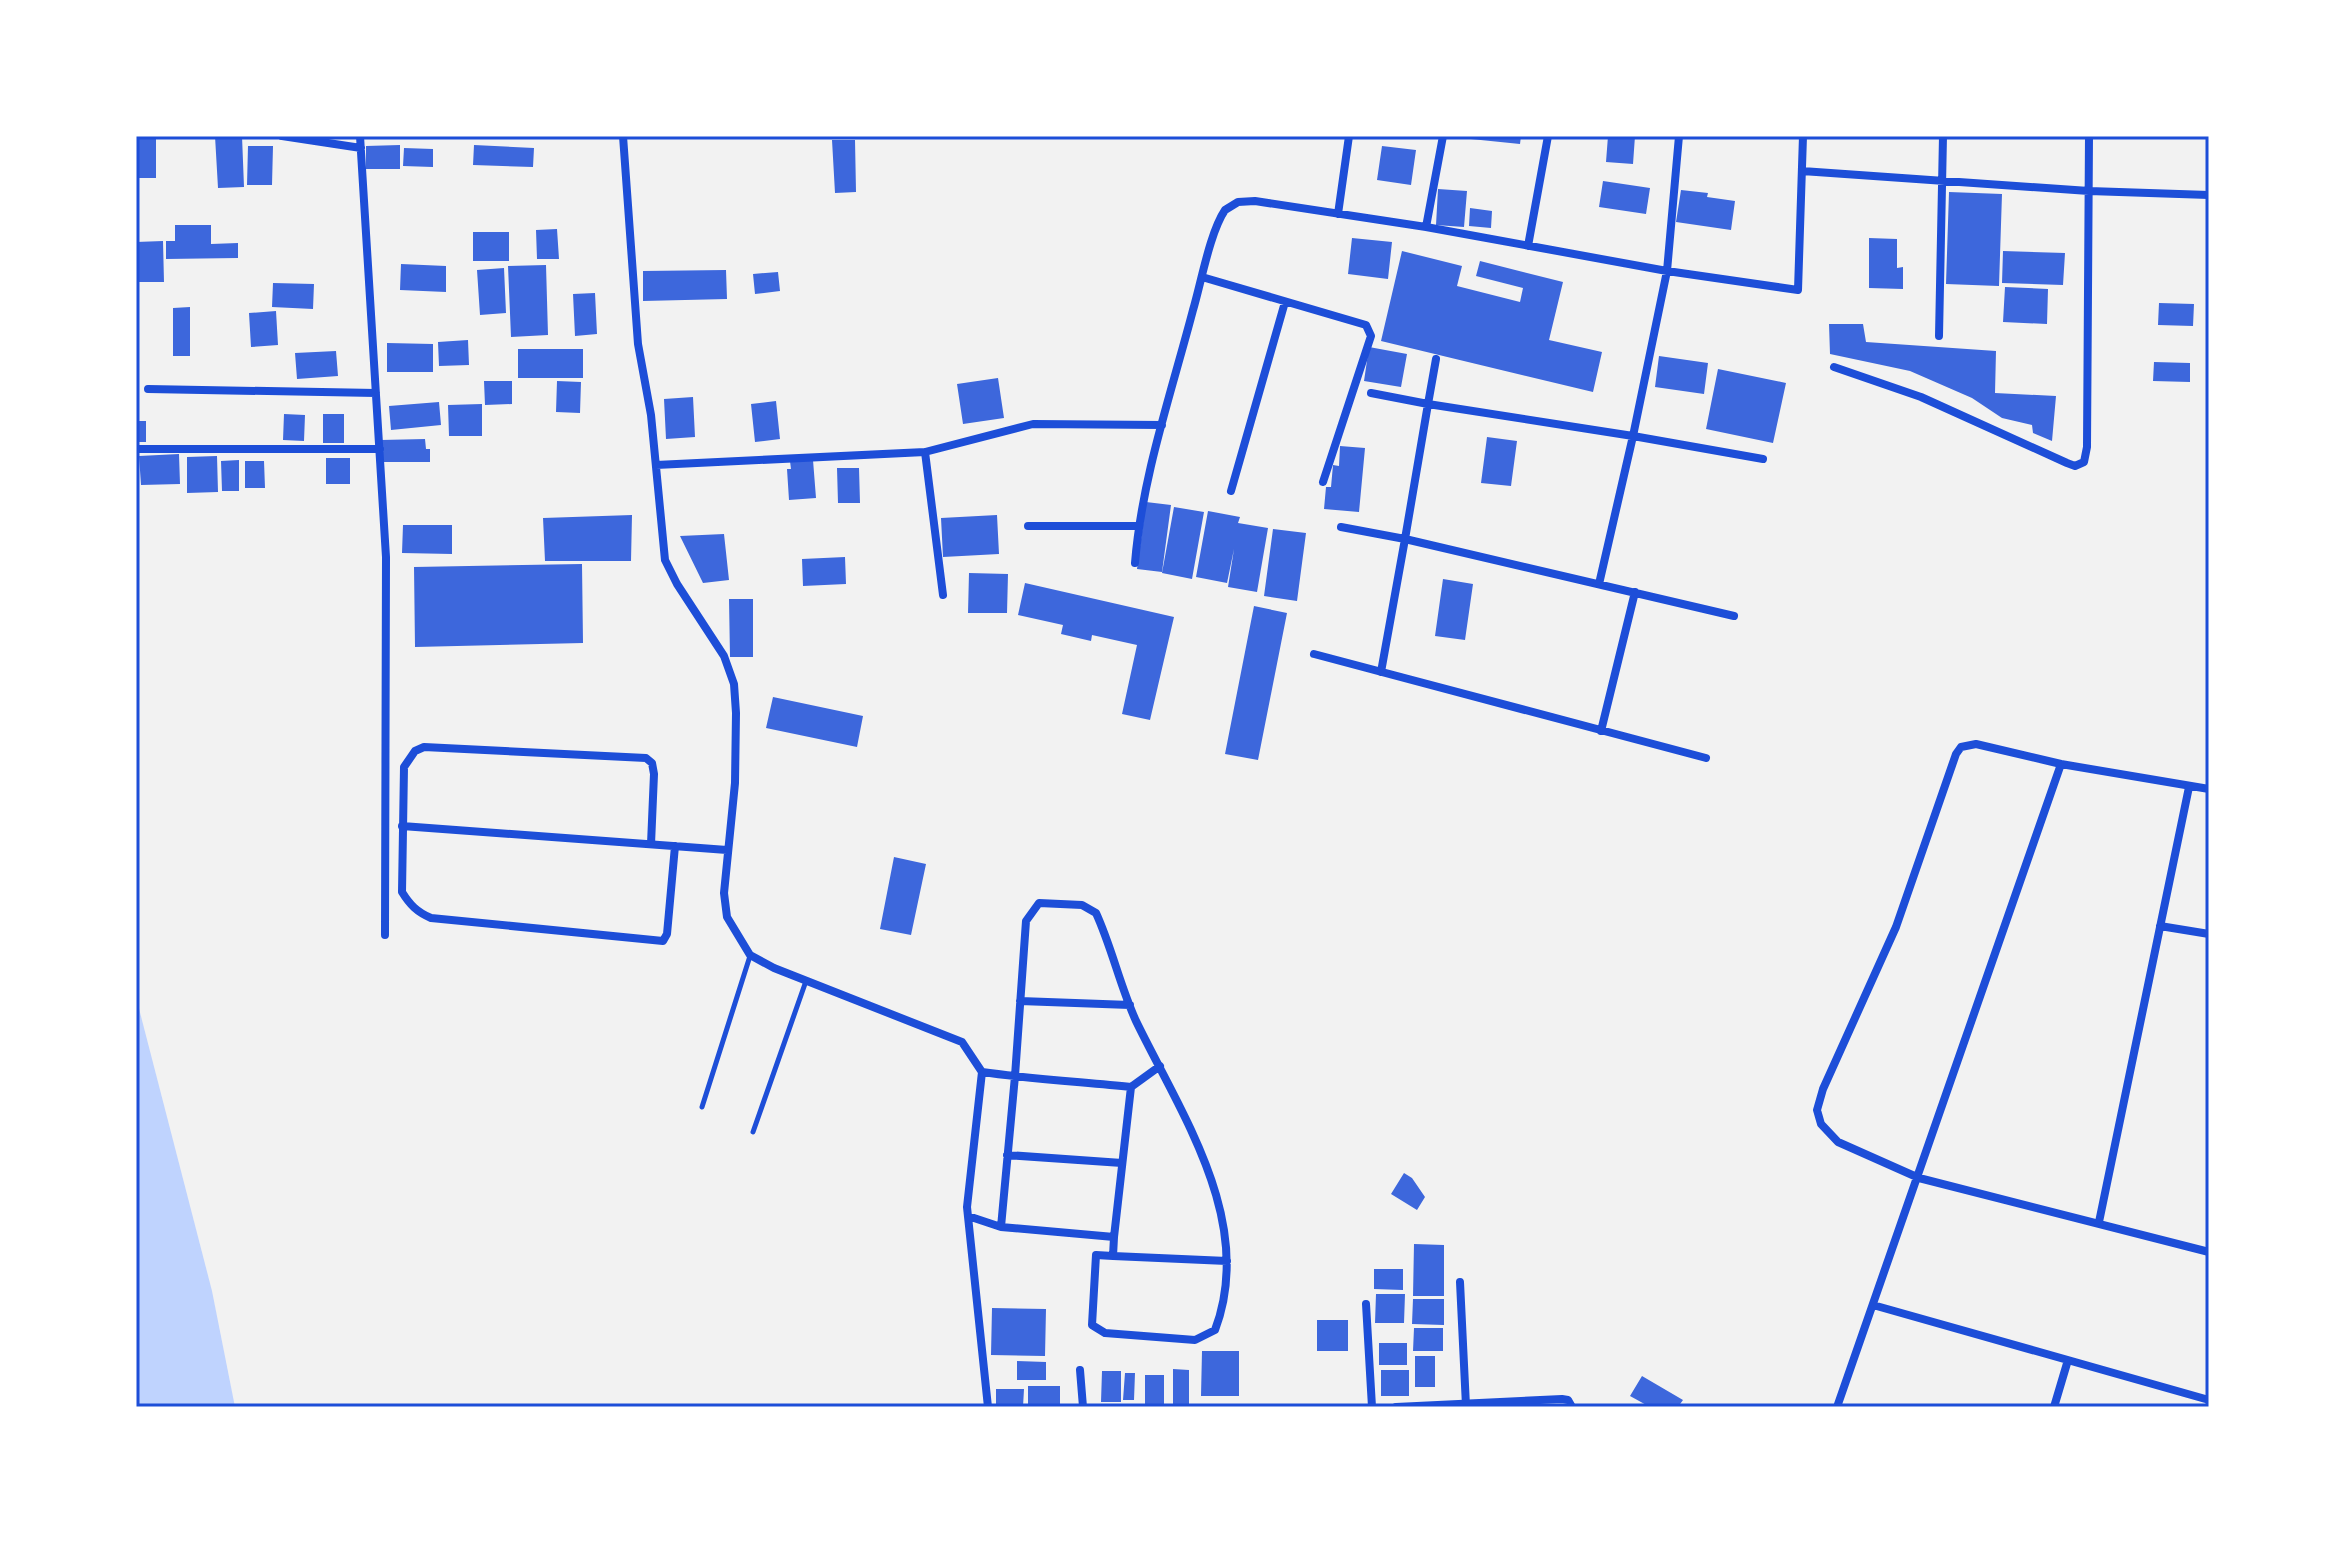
<svg xmlns="http://www.w3.org/2000/svg" width="2345" height="1543" font-family="Montserrat,sans-serif">
  <style>
    .water { fill: #bfd3fe }
    .building { fill: #3d67dc }
    .lines { fill: none; stroke-linecap: round; stroke-linejoin: round }
    .service { stroke: #1d4ed8; stroke-width: 5 }
    .minor { stroke: #1d4ed8; stroke-width: 8 }
    .neatline { fill: none; stroke: #1d4ed8; stroke-width: 3 }
  </style>
  <rect width="100%" height="100%" fill="#f2f2f2"/>
  <path class="water" d="M136 997 212 1291 235 1407H136Z"/>
  <path class="building" d="M136 136H156V178H136Z
    M215 136H242L244 187 218 188Z
    M1461 136H1521L1520 144 1461 138Z
    M1608 136H1635L1633 164 1606 162Z
    M832 140H855L856 192 835 193Z
    M400 145V169H366V146Z
    M474 145 534 148 533 167 473 165Z
    M248 146H273L272 185H247Z
    M1382 146 1416 150 1411 185 1377 180Z
    M404 148 433 149V167L403 166Z
    M1603 181 1650 188 1646 214 1599 207Z
    M1438 189 1467 191 1464 227 1436 225Z
    M1681 190 1708 193 1707 197 1735 201 1731 230 1676 222Z
    M1949 192 2002 194 1999 286 1946 284Z
    M1470 208 1492 211 1491 228 1469 226Z
    M175 225H211V244L238 243V258L166 259V241H175Z
    M557 229 559 259H537L536 230Z
    M473 232H509V261H473Z
    M1352 238 1392 242 1388 279 1348 274Z
    M1869 238 1897 239V268L1903 267V289L1869 288Z
    M163 241 164 282H136V242Z
    M1402 251 1462 266 1457 286 1520 302 1523 288 1476 276 1480 261 1563 282 1549 340 1602 352 1593 392 1381 341Z
    M2003 251 2065 253 2063 285 2002 283Z
    M401 264 446 266V292L400 290Z
    M546 265 548 335 511 337 508 266Z
    M504 268 506 313 480 315 477 270Z
    M726 270 727 299 643 301V271Z
    M778 272 780 291 755 294 753 274Z
    M273 283 314 284 313 309 272 307Z
    M2005 287 2048 289 2047 324 2003 322Z
    M595 293 597 334 575 336 573 294Z
    M2159 303 2194 304 2193 326 2158 325Z
    M190 307V356H173V308Z
    M276 311 278 345 251 347 249 313Z
    M1829 324H1863L1866 342 1996 351 1995 393 2056 396 2052 441 2033 433 2032 425 2002 418 1972 398 1910 371 1830 354Z
    M468 340 469 365 439 366 438 342Z
    M387 343 433 344V372H387Z
    M1369 347 1407 354 1401 387 1364 381Z
    M518 349H583V378H518Z
    M336 351 338 376 297 379 295 353Z
    M1659 356 1708 363 1704 394 1655 387Z
    M2154 362 2190 363V382L2153 381Z
    M1718 369 1786 383 1773 443 1706 429Z
    M998 378 1004 418 963 424 957 384Z
    M484 381H512V404L485 405Z
    M557 381 581 382 580 413 556 412Z
    M693 397 695 437 666 439 664 399Z
    M776 401 780 439 755 442 751 404Z
    M439 402 441 425 391 430 389 406Z
    M482 404V436H449L448 405Z
    M284 414 305 415 304 441 283 440Z
    M323 414H344V443H323Z
    M136 421H146V442H136Z
    M1487 437 1517 441 1511 486 1481 483Z
    M425 439 426 449H430V462H382L381 440Z
    M1340 446 1365 448 1359 512 1324 509 1326 487H1331L1333 465 1339 466Z
    M179 454 180 484 141 485 139 456Z
    M217 456 218 492 187 493V457Z
    M326 458H350V484H326Z
    M239 460V491H222L221 461Z
    M813 460 816 498 789 500 787 469H791L790 461Z
    M245 461H264L265 488H245Z
    M837 468H859L860 503H838Z
    M1146 502 1171 505 1162 572 1137 569Z
    M1174 507 1204 512 1192 579 1162 573Z
    M1208 511 1240 517 1238 523 1268 528 1257 592 1228 587 1234 549 1227 583 1196 577Z
    M632 515 631 561H545L543 518Z
    M997 515 999 554 943 557 941 518Z
    M403 525H452V554L402 553Z
    M1273 529 1306 533 1297 601 1264 596Z
    M724 534 729 580 703 583 680 536Z
    M845 557 846 584 803 586 802 559Z
    M582 564 583 643 415 647 414 567Z
    M969 573 1008 574 1007 613H968Z
    M1443 579 1473 584 1465 640 1435 636Z
    M1025 583 1174 617 1150 720 1122 714 1137 645 1092 635 1091 641 1061 634 1063 625 1018 615Z
    M729 599H753V657H730Z
    M1254 606 1287 613 1258 760 1225 754Z
    M773 697 863 716 857 747 766 728Z
    M894 857 926 864 911 935 880 929Z
    M1404 1173 1412 1178 1425 1197 1417 1210 1391 1194Z
    M1414 1244 1444 1245V1296H1413Z
    M1374 1269H1403V1290L1374 1289Z
    M1376 1294H1405L1404 1323H1375Z
    M1413 1299H1444V1325L1412 1324Z
    M992 1308 1046 1309 1045 1356 991 1355Z
    M1317 1320H1348V1351H1317Z
    M1414 1328H1443V1351H1413Z
    M1379 1343H1407V1365H1379Z
    M1202 1351H1239V1396H1201Z
    M1415 1356H1435V1387H1415Z
    M1017 1361 1046 1362V1380H1017Z
    M1173 1369 1189 1370V1406H1173Z
    M1381 1370H1409V1396H1381Z
    M1102 1371H1121V1402H1101Z
    M1125 1373H1135L1134 1400H1123Z
    M1145 1375H1164V1406H1145Z
    M1642 1376 1683 1400 1678 1407H1650L1630 1396Z
    M1028 1386H1060V1407H1028Z
    M996 1389H1024L1023 1407H996Z"/>
  <g class="lines">
    <path class="service" d="M702 1107 750 956
      M753 1132 806 981"/>
    <path class="minor" d="M282 136 361 148
      M360 136 386 557 385 935
      M623 136 638 344 651 415 665 560 677 584 724 656 734 684 736 713 735 783 724 893 727 917 750 955 774 968 962 1042 982 1072 967 1207 988 1407
      M1679 136 1667 271 1633 436 1428 404 1405 539 1734 616
      M1802 171 2089 191 2209 195
      M1338 214 1349 136
      M1426 227 1667 271 1798 290 1803 136
      M1528 246 1548 136
      M1202 277 1366 325 1371 336 1323 482
      M1939 336 1943 136
      M1834 367 1921 397 2067 463 2075 466 2084 462 2087 447 2089 136
      M148 389 376 393
      M1371 393 1428 404 1436 359
      M136 449H380
      M925 452 943 595
      M656 465 925 452 1033 424 1162 425
      M1231 491 1285 302
      M1028 526H1138
      M1341 527 1405 539 1381 672
      M1135 563C1142 477 1171 394 1193 310 1201 283 1210 232 1225 210L1238 202 1255 201 1426 227 1443 136
      M1599 584 1633 436 1763 459
      M1314 654 1706 758
      M1601 731 1635 592
      M2209 789 2061 764 1976 744 1961 747 1956 754 1896 927 1823 1089 1817 1110 1821 1124 1838 1142 1919 1178 2209 1252
      M402 826 727 850
      M651 844 654 774 652 763 646 758 424 747 415 751 404 767 402 892C410 905 417 912 431 918L663 941 667 934 675 846
      M2160 926 2209 934
      M1020 1001 1130 1005
      M982 1072C1031 1079 1082 1082 1131 1087L1114 1237 1001 1227 1015 1076 1026 921 1039 903 1082 905 1096 913C1112 948 1120 986 1136 1021 1181 1114 1256 1222 1215 1330L1195 1340 1105 1333 1092 1325 1096 1255 1113 1256 1114 1237
      M1131 1087 1160 1066
      M1007 1155 1122 1163
      M968 1216 1001 1227
      M2099 1222 2189 787
      M1113 1256 1227 1261
      M1460 1282 1466 1406
      M1366 1304 1372 1407
      M1873 1305 2209 1400
      M1080 1370 1083 1407
      M1396 1407 1562 1399 1568 1400 1572 1407
      M1837 1407 2061 764
      M2054 1407 2068 1360"/>
  </g>
  <rect width="2345" height="1543" fill="none" stroke="#ffffff" stroke-width="276"/>
  <rect x="138" y="138" width="2069" height="1267" class="neatline"/>
</svg>
